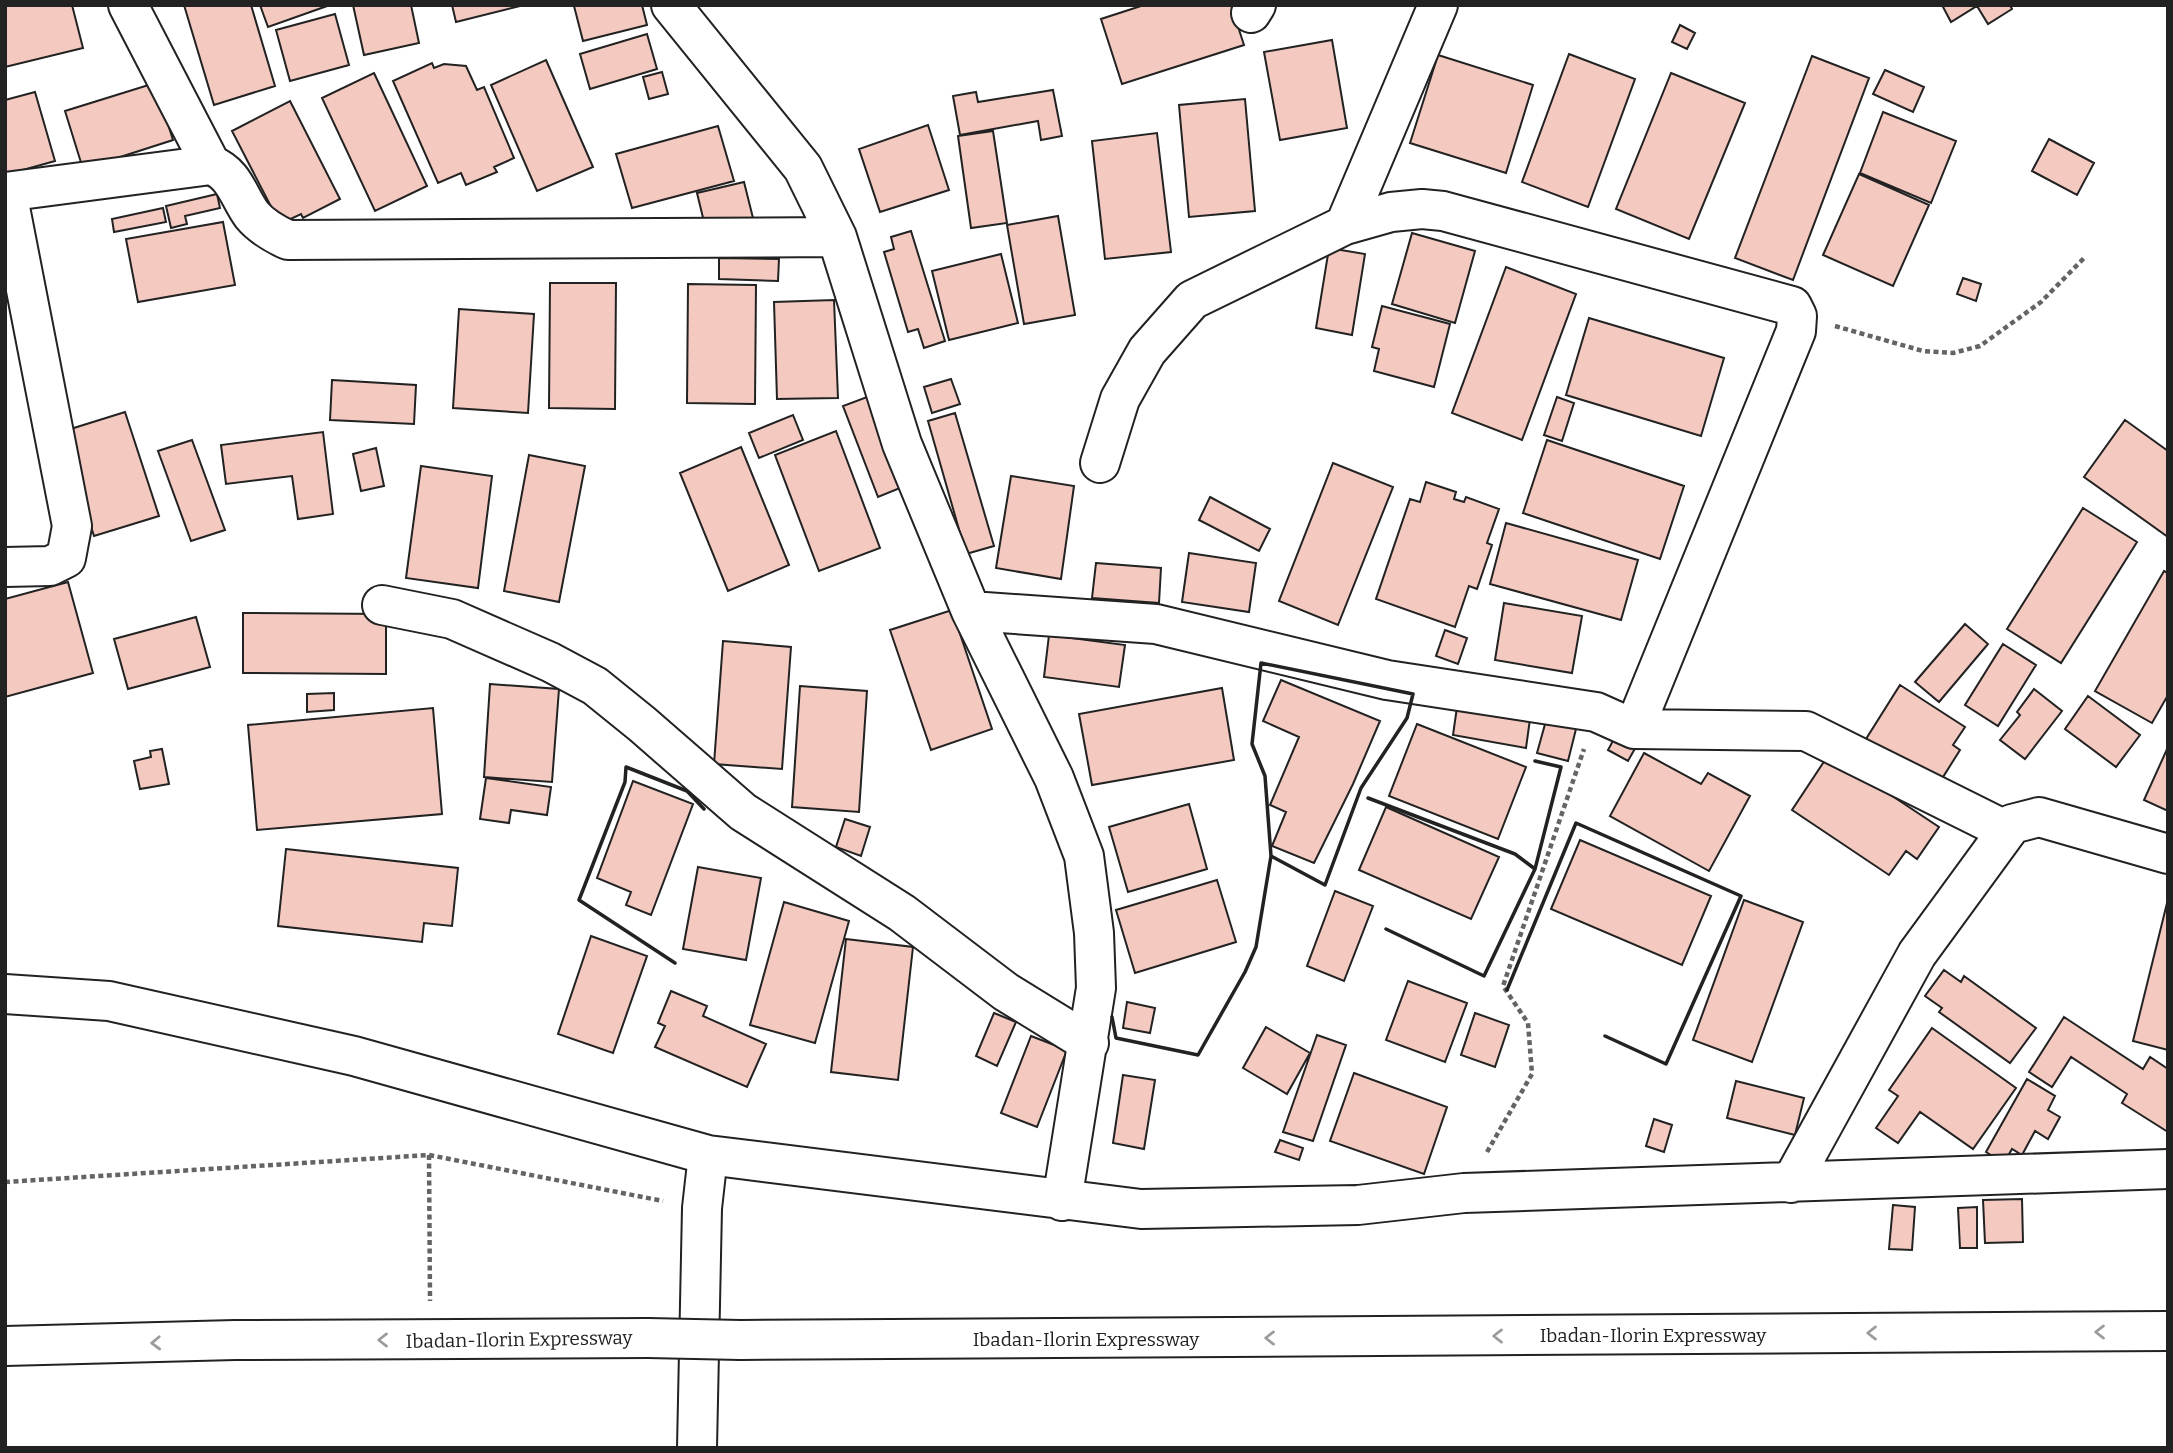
<svg xmlns="http://www.w3.org/2000/svg" width="2173" height="1453" font-family="Bitter,serif">
  <style>
    .building { fill: #f3c9c0; stroke: #222; stroke-width: 2 }
    .lines { fill: none; stroke-linecap: round; stroke-linejoin: round }
    .minor-casing { stroke: #222; stroke-width: 42 }
    .highway-casing { stroke: #222; stroke-width: 42 }
    .path { stroke: #646464; stroke-width: 4.5; stroke-dasharray: 5 3.5; stroke-linecap: butt }
    .minor { stroke: #fff; stroke-width: 38 }
    .highway { stroke: #fff; stroke-width: 38 }
    .highway-bridge-casing { stroke: #222; stroke-width: 42; stroke-linecap: butt }
    .highway-bridge { stroke: #fff; stroke-width: 38 }
    .wall { stroke: #222; stroke-width: 3.5 }
    .oneway { stroke: #9c9c9c }
    .labels { text-anchor: middle; stroke-width: 5; stroke-linejoin: round; paint-order: stroke }
    .street-label { font-size: 19px; fill: #222; stroke: #fff }
  </style>
  <rect width="100%" height="100%" fill="#fff"/>
  <path class="building" d="M5 5H72L83 48 5 67Z
    M184 5H251L275 86 214 105Z
    M260 5H330L268 27Z
    M353 5H411L419 43 364 55Z
    M452 5H524L456 22Z
    M642 5 647 25 583 41 574 6Z
    M1144 5H1231L1244 45 1122 84 1101 19Z
    M1942 5H2010L2012 9 1988 24 1977 6 1951 22Z
    M335 14 349 65 290 81 276 30Z
    M1680 25 1695 33 1687 49 1672 42Z
    M647 34 657 69 590 89 580 54Z
    M1332 40 1347 128 1280 140 1264 52Z
    M1569 54 1635 79 1588 207 1522 182Z
    M1438 55 1533 85 1506 173 1410 143Z
    M1812 56 1869 78 1793 280 1735 258Z
    M546 60 593 167 537 191 491 85Z
    M432 63 434 68 444 64 466 66 477 90 484 87 514 158 494 167 497 172 466 185 461 173 438 183 393 81Z
    M1885 70 1924 87 1913 112 1873 94Z
    M662 72 668 94 649 99 643 77Z
    M374 73 427 186 375 211 322 98Z
    M1671 73 1745 103 1689 239 1616 209Z
    M155 83 173 140 83 169 65 111Z
    M1053 90 1062 136 1041 140 1038 121 960 135 953 96 976 92 978 102Z
    M35 92 55 161 5 175V100Z
    M1245 99 1255 211 1189 217 1179 105Z
    M290 101 340 199 303 218 301 214 280 224 232 131Z
    M1883 112 1956 141 1931 203 1860 173Z
    M928 125 949 190 880 212 859 149Z
    M718 126 734 181 632 208 616 154Z
    M993 131 1007 223 971 228 958 136Z
    M1157 133 1171 252 1105 259 1092 141Z
    M2049 139 2094 163 2077 195 2032 171Z
    M1859 174 1929 205 1893 286 1823 255Z
    M744 182 753 218 706 230 697 193Z
    M217 194 220 208 185 216 187 224 171 228 166 206Z
    M163 208 166 222 114 232 112 219Z
    M1058 216 1075 315 1024 324 1007 225Z
    M223 222 235 285 138 302 126 239Z
    M911 231 945 341 924 348 918 329 908 332 884 252 894 249 891 237Z
    M1412 233 1475 251 1455 323 1392 304Z
    M1329 248 1365 254 1352 335 1316 328Z
    M1001 254 1018 323 949 340 932 271Z
    M719 258 779 259 778 281 719 279Z
    M1506 267 1576 294 1522 440 1452 413Z
    M1963 278 1981 284 1976 301 1957 294Z
    M550 283H616L615 409 549 408Z
    M688 284 756 285 755 404 687 403Z
    M834 300 838 398 777 399 774 302Z
    M1382 306 1450 324 1434 387 1374 371 1379 349 1372 347Z
    M459 309 534 314 528 413 453 408Z
    M1589 318 1724 358 1701 436 1566 395Z
    M951 379 960 404 932 413 924 387Z
    M332 380 416 385 414 424 330 420Z
    M875 394 910 484 878 497 843 406Z
    M1557 397 1574 403 1562 441 1544 435Z
    M125 412 159 516 94 536 61 432Z
    M955 413 994 546 966 554 928 421Z
    M793 415 803 440 759 458 749 433Z
    M2125 420 2168 451V537L2084 477Z
    M836 431 880 548 819 571 775 455Z
    M323 432 333 514 298 519 292 476 226 484 221 445Z
    M192 440 225 530 191 541 158 451Z
    M1547 440 1684 486 1660 559 1523 513Z
    M741 447 789 565 728 591 680 473Z
    M376 448 384 486 361 491 353 454Z
    M529 455 585 466 559 602 504 591Z
    M1333 463 1393 487 1338 625 1279 601Z
    M421 466 492 476 478 588 406 578Z
    M1011 476 1074 486 1061 579 996 568Z
    M1426 482 1456 492 1454 499 1464 502 1466 497 1499 509 1487 543 1492 545 1477 589 1469 586 1455 627 1376 599 1410 499 1420 502Z
    M1210 497 1270 529 1259 551 1199 520Z
    M2083 508 2137 542 2061 663 2007 629Z
    M1506 523 1638 560 1621 620 1490 584Z
    M1189 553 1256 563 1249 612 1182 602Z
    M1096 563 1161 568 1159 603 1092 598Z
    M2164 571 2168 573V695L2152 723 2095 691Z
    M68 582 93 673 5 697V599Z
    M1504 603 1582 616 1572 673 1495 660Z
    M952 610 992 729 931 750 890 630Z
    M243 613 386 614V674L243 673Z
    M196 617 210 667 128 689 114 639Z
    M1965 624 1988 644 1939 702 1915 682Z
    M1445 630 1467 638 1458 664 1436 656Z
    M1049 635 1125 645 1119 687 1044 677Z
    M723 641 791 647 782 769 714 764Z
    M2003 644 2036 665 1998 726 1965 705Z
    M1281 680 1380 721 1353 784 1314 863 1272 846 1286 812 1270 805 1299 737 1263 721Z
    M490 684 559 689 552 782 484 777Z
    M1900 685 1965 727 1953 745 1960 750 1938 785 1866 739Z
    M800 686 867 691 859 812 792 807Z
    M1222 688 1234 760 1092 785 1079 714Z
    M2034 689 2062 711 2025 759 2000 740 2020 715 2017 712Z
    M334 693V710L307 712V694Z
    M2088 696 2140 735 2116 767 2065 729Z
    M1457 707 1530 719 1526 748 1453 735Z
    M433 708 442 814 257 830 248 725Z
    M1547 717 1577 725 1568 761 1537 753Z
    M1417 724 1526 767 1498 839 1389 796Z
    M1622 724 1642 736 1628 761 1608 750Z
    M2168 747V811L2144 800Z
    M162 749 169 784 140 789 134 761 151 757 150 751Z
    M1644 753 1701 784 1708 773 1750 796 1709 871 1610 816Z
    M1829 754 1939 827 1917 859 1906 851 1889 875 1792 810Z
    M486 778 551 787 547 815 511 810 509 823 480 819Z
    M633 781 693 804 651 915 626 905 631 892 597 878Z
    M1189 804 1207 869 1128 892 1109 827Z
    M1386 807 1499 857 1471 919 1359 870Z
    M845 819 870 827 861 856 836 847Z
    M1580 840 1711 896 1682 965 1551 909Z
    M286 849 458 868 452 926 424 923 422 942 278 926Z
    M698 867 761 878 746 960 683 949Z
    M1217 880 1236 942 1135 973 1116 910Z
    M1335 891 1373 906 1344 981 1307 966Z
    M2168 899V1050L2133 1041Z
    M1744 900 1803 922 1752 1062 1693 1040Z
    M784 902 849 921 815 1043 750 1025Z
    M591 936 647 956 613 1053 558 1034Z
    M846 939 913 947 898 1080 831 1072Z
    M1944 970 1961 982 1964 976 2036 1028 2010 1063 1939 1012 1942 1008 1925 996Z
    M1408 981 1467 1003 1445 1062 1386 1040Z
    M671 991 707 1006 703 1016 766 1044 747 1087 655 1047 665 1026 658 1023Z
    M1127 1002 1155 1008 1150 1033 1123 1028Z
    M994 1013 1016 1022 997 1066 976 1056Z
    M1475 1013 1509 1025 1495 1067 1461 1055Z
    M2064 1017 2143 1069 2150 1057 2168 1069V1132L2122 1103 2127 1094 2071 1057 2052 1087 2029 1072Z
    M1266 1027 1310 1053 1287 1094 1243 1068Z
    M1932 1028 2016 1088 1973 1149 1920 1112 1898 1143 1876 1128 1898 1096 1889 1090Z
    M1317 1035 1346 1045 1313 1141 1283 1132Z
    M1031 1036 1067 1050 1037 1127 1001 1113Z
    M1354 1073 1447 1107 1424 1174 1330 1141Z
    M1123 1075 1155 1080 1144 1149 1113 1143Z
    M2027 1079 2055 1096 2048 1110 2060 1117 2048 1139 2035 1131 2022 1155 2012 1149 2004 1163 1986 1152Z
    M1736 1081 1804 1098 1795 1135 1727 1118Z
    M1654 1119 1672 1125 1664 1152 1646 1146Z
    M1280 1140 1303 1148 1299 1160 1275 1152Z
    M2022 1199 2023 1242 1985 1243 1983 1200Z
    M1893 1205 1915 1207 1912 1250 1889 1249Z
    M1977 1207V1248H1960L1958 1208Z"/>
  <g class="lines">
    <defs>
      <path id="minor" d="M128 5 211 165
        M671 5 803 168 837 237 902 444 971 611 1054 778 1084 856 1094 933 1096 988 1062 1201
        M1251 13 1256 5
        M5 192 211 165C235 174 238 196 252 215 261 226 275 234 288 240L837 237
        M1345 225 1438 5
        M1100 463 1120 399 1147 351 1192 300 1345 225 1391 212 1422 209 1443 211 1792 306 1797 316 1796 331 1634 729
        M5 567 50 566 66 558 72 526 7 192
        M382 605 452 619 550 662 595 686 642 724 743 812 902 913 1006 992 1089 1043
        M971 611 1156 624 1387 680 1596 712 1634 729 1806 731 2007 831
        M5 994 109 1001 354 1056 708 1155 1141 1209 1358 1205 1464 1193 2168 1169
        M1791 1183 1917 954 2012 824 2039 817 2168 854
        M697 1448 702 1208 708 1155"/>
      <path id="highway" d="M741 1340 2168 1331
        M5 1346 235 1340 648 1338"/>
    </defs>
    <use href="#minor" class="minor-casing"/>
    <use href="#highway" class="highway-casing"/>
    <path class="path" d="M1835 326 1923 351 1953 353 1980 346 2041 302 2086 256
      M1487 1152 1532 1074 1528 1023 1503 986 1584 749
      M429 1155 430 1301
      M5 1182 429 1155 663 1201"/>
    <use href="#minor" class="minor"/>
    <use href="#highway" class="highway"/>
    <defs>
      <path id="highway-bridge" d="M648 1338 741 1340"/>
    </defs>
    <use href="#highway-bridge" class="highway-bridge-casing"/>
    <use href="#highway-bridge" class="highway-bridge"/>
    <path class="wall" d="M1261 663 1413 694 1407 718 1361 788 1325 885 1271 856 1265 776 1252 744Z
      M1368 798 1515 854 1535 869 1484 976 1386 929
      M1535 869 1561 767 1535 761
      M675 963 579 900 625 782 626 767 687 791 704 809
      M1507 990 1576 823 1741 896 1666 1064 1605 1036
      M1112 1017 1116 1038 1198 1055 1245 972 1256 947 1271 856"/>
  </g>
  <defs><path id="oneway-chevron" d="M-2-3.5L2.5 0L-2 3.5" fill="none" stroke-width="1.6" stroke-linecap="round" stroke-linejoin="round" transform="scale(1.75)"/></defs>
  <g class="oneway">
    <use href="#oneway-chevron" transform="translate(2100 1332) rotate(180)"/>
    <use href="#oneway-chevron" transform="translate(1872 1333) rotate(180)"/>
    <use href="#oneway-chevron" transform="translate(1498 1336) rotate(180)"/>
    <use href="#oneway-chevron" transform="translate(1270 1338) rotate(180)"/>
    <use href="#oneway-chevron" transform="translate(383 1340) rotate(-180)"/>
    <use href="#oneway-chevron" transform="translate(156 1343) rotate(178)"/>
  </g>
  <g class="labels">
    <g class="street-label">
      <text x="1653" y="1342">Ibadan-Ilorin Expressway</text>
      <text transform="translate(519 1339) rotate(-1)" y="7">Ibadan-Ilorin Expressway</text>
      <text x="1086" y="1346">Ibadan-Ilorin Expressway</text>
    </g>
  </g>
  <rect width="2173" height="1453" fill="none" stroke="#222222" stroke-width="14"/>
</svg>
